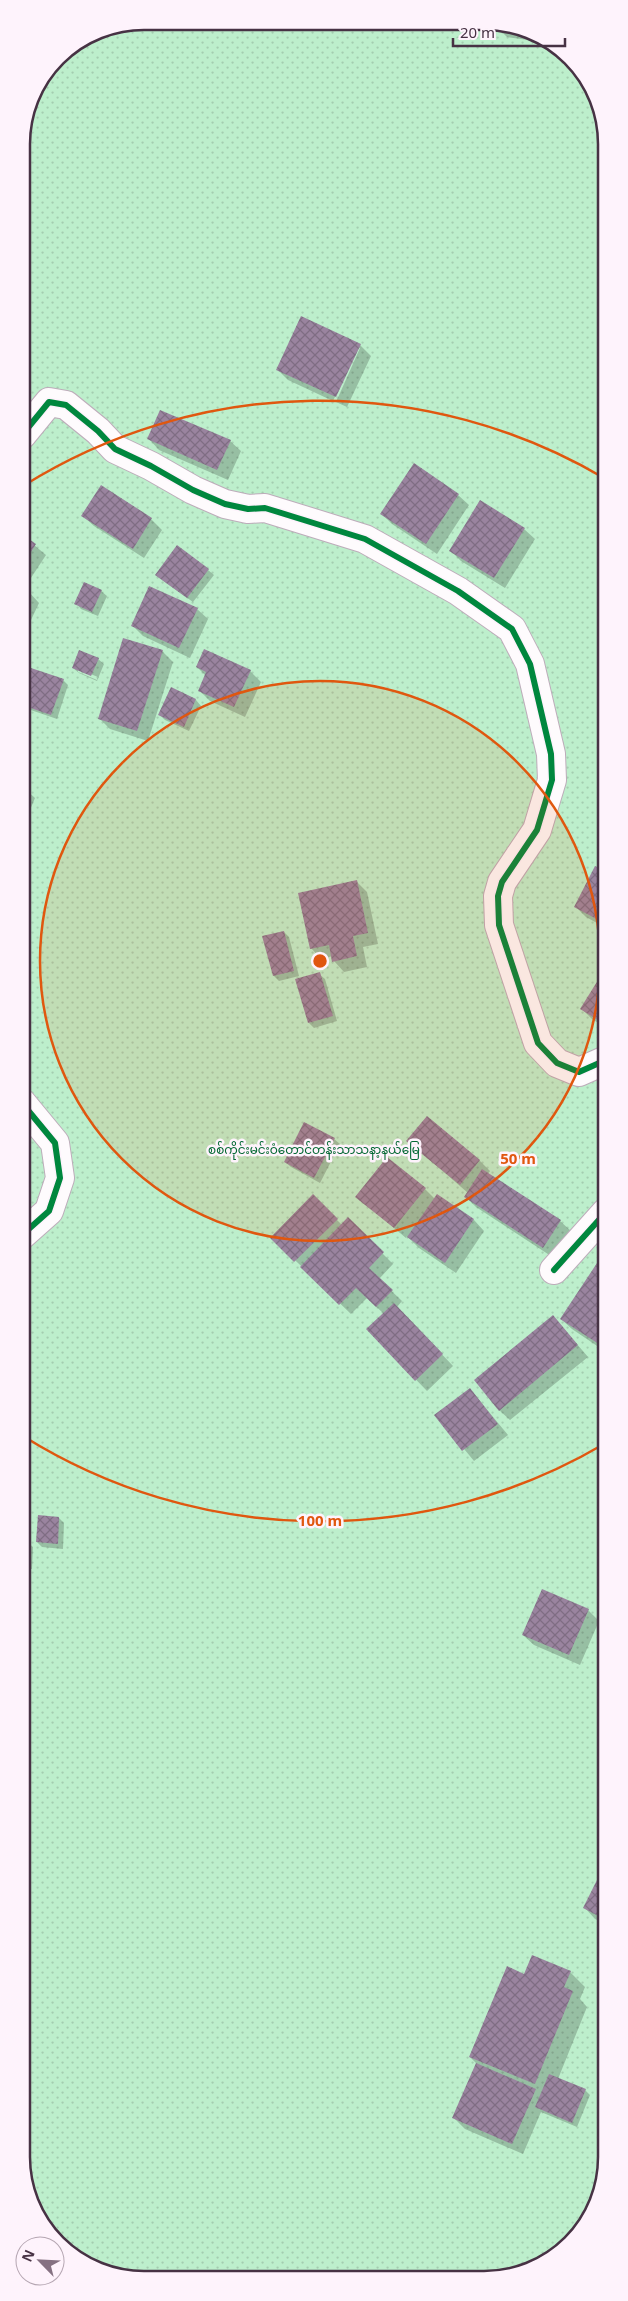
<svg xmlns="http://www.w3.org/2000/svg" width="628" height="2301" font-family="'Noto Sans','Noto Sans Myanmar',sans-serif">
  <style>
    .grass { fill: url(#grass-dots) }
    .shadow { fill: #0003; fill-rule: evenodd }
    .building { fill: url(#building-cross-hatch) }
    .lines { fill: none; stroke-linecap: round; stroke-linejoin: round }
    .street-casing { stroke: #bdacba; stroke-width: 30 }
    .street { stroke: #fefbfd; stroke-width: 28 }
    .cycleway-casing { stroke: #fef3fc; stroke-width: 9 }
    .cycleway { stroke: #00873e; stroke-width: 6 }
    .ring { fill: none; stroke: #e0570f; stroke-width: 2.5 }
    .labels { text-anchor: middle; stroke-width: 5; stroke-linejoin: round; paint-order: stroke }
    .park-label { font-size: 12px; fill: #026832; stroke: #fef3fc }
    .rim { fill: none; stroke: #473244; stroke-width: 2.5 }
    .centre { fill: #e0570f; stroke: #fef3fc; stroke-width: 2.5 }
    .ring-label { font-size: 15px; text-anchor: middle; font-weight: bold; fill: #e0570f; stroke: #fef3fc; stroke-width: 5; stroke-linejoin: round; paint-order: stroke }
  </style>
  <defs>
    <pattern id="grass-dots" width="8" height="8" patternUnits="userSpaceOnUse" patternTransform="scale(1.25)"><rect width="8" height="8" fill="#bdefcc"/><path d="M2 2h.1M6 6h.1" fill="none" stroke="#a4cdb0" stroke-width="1.8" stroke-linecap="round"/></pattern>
    <pattern id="building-cross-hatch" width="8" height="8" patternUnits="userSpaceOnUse" patternTransform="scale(1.25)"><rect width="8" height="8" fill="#9a849f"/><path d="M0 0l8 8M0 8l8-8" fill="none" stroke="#7f6d83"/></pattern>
  </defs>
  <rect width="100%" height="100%" fill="#f7e6f4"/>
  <path class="grass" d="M144 21 509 24 571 57 594 90 606 127V2165L597 2204 576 2238 539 2267 501 2279 119 2277 83 2263 52 2238 22 2174V136L31 97 57 57 97 30Z"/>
  <path class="shadow" d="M497 24H509L543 42 507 37 497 27Z
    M360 345 371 356 347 407 336 402 360 348H358L333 401 288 380 278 370Z
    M149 439 230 441 241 451 228 480 159 450Z
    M101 487 151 519 162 530 144 558 94 526 83 516Z
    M458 495 469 505 437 554 392 524 382 514Z
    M524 529 535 539 505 588 461 561 450 550Z
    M22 535 46 555 25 587 22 584Z
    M208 570 214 575 193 602 162 580Z
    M22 589 29 592 39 603 23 637Z
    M101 591 107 596 98 616 81 609 76 603Z
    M197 609 208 619 190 658 143 636 133 626Z
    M162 651 173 662 148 741 110 729 99 718Z
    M22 655 25 658 22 666Z
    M98 659 104 664 97 681 79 673 73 668ZM78 669 98 677 97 680 78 672Z
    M197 667 250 671 261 682 245 717 210 701 199 690 206 676Z
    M29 669 63 680 68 685 57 719 22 707V689Z
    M171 688 196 700 201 706 189 731 165 720 159 714Z
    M22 786 35 798 22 829Z
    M606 873V928L586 917 575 906Z
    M356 881 367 892 378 944 363 947 367 967 344 972 334 961 333 956 321 959 311 948Z
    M284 932 289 937 299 976 279 981 274 976Z
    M319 974 325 979 337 1021 314 1028 309 1023Z
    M600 978 606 982V1028L592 1019 582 1009Z
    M428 1118 480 1161 490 1171 488 1174 560 1221 571 1231 554 1258 476 1207 466 1197 468 1193 408 1141Z
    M334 1139 340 1144 320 1183 291 1167 285 1162Z
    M425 1189 435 1199 438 1196 474 1220 484 1231 456 1273 419 1248 407 1236 406 1238 357 1197Z
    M313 1196 342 1225 348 1219 393 1264 379 1279 402 1301 397 1307 453 1366 427 1391 367 1329 384 1314 367 1298 351 1314 272 1238Z
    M599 1261 606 1266V1352L572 1329 561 1319Z
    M553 1316 588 1357 510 1420 499 1410Z
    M470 1389 508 1435 474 1461 436 1415Z
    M59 1518 64 1523 63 1549 42 1547 37 1542Z
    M22 1542H27L33 1547 32 1569H22Z
    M588 1610 599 1621 580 1665 534 1645 523 1635Z
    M606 1865V1924L595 1919 585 1908Z
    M570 1972 585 1987 580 1999 587 2007 558 2079 585 2090 590 2095 577 2127 541 2112 523 2154 465 2129 454 2118 477 2064 470 2057Z"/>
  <path class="building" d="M496 24H509L521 30 495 27Z
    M301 316 361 344 336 397 276 370Z
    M160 410 231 440 217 470 147 439Z
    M414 463 459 494 426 544 380 514Z
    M101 485 152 518 133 549 81 516Z
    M480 500 525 528 494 578 449 551Z
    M22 534 36 544 22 566Z
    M177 545 209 569 187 598 155 575Z
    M84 582 102 590 92 612 74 604Z
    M149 586 198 608 179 648 131 626Z
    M22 588 29 591 22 608Z
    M123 638 163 650 137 731 98 719Z
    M204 649 251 670 234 707 198 691 206 672 196 667Z
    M79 650 99 658 91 676 72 668Z
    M28 667 64 679 51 715 22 705V686Z
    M171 687 196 699 184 727 158 715Z
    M595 866 606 871V924L574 907Z
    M357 880 368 933 353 936 357 956 332 962 329 945 310 949 298 893Z
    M284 931 294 971 273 976 262 936Z
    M320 972 333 1016 308 1023 295 979Z
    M600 977 606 980V1025L580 1009Z
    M427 1116 480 1160 460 1185 406 1141Z
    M304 1122 335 1138 314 1178 284 1162Z
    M387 1157 426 1188 394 1228 355 1197Z
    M482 1169 561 1220 543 1248 464 1197Z
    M313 1194 338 1219 294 1262 270 1238Z
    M437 1194 474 1219 445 1263 407 1237Z
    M348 1217 384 1252 369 1268 393 1290 376 1307 356 1288 339 1305 300 1267Z
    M599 1260 606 1264V1340L602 1346 560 1319Z
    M394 1303 443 1354 415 1381 366 1329Z
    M553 1315 578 1345 499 1411 474 1380Z
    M470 1388 498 1424 462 1451 434 1415Z
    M38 1515 59 1517 58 1544 36 1542Z
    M22 1540 28 1541 27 1564H22Z
    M542 1589 589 1609 569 1655 522 1635Z
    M606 1862V1920L583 1908Z
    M532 1955 571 1971 564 1987 573 1991 535 2084 469 2057 507 1966 524 1974Z
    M476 2063 536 2089 512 2144 452 2118Z
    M549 2074 586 2089 572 2123 535 2107Z"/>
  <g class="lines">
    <defs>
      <path id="street" d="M22 435 49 402 66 405 98 431 115 449 151 466 193 490 225 504 248 509 265 508 365 539 458 591 512 629 530 664 551 754 552 780 537 830 502 882 498 896 499 925 538 1043 557 1063 579 1072 606 1060
        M22 1103 55 1143 60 1178 49 1211 22 1235
        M554 1270 606 1212"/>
    </defs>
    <use href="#street" class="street-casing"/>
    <use href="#street" class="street"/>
    <defs>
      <path id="cycleway" d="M22 435 49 402 66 405 98 431 115 449 151 466 193 490 225 504 248 509 265 508 365 539 458 591 512 629 530 664 551 754 552 780 537 830 502 882 498 896 499 925 538 1043 557 1063 579 1072 606 1060
        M22 1103 55 1143 60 1178 49 1211 22 1235
        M554 1270 606 1212"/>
    </defs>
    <use href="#cycleway" class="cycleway-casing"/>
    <use href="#cycleway" class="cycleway"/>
  </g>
  <circle cx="320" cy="961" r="280" fill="#e0570f" fill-opacity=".12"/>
  <g class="ring">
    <circle cx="320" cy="961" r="280"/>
    <path d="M604 1444A560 560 0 0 1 23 1436M23 486A560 560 0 0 1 604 478"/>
  </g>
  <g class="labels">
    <g class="park-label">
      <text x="314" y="1154">စစ်ကိုင်းမင်းဝံတောင်တန်းသာသနာ့နယ်မြေ</text>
    </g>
  </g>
  <path d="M0 0H628V2301H0ZM144 30H484A114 114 0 0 1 598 144V2157A114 114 0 0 1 484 2271H144A114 114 0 0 1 30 2157V144A114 114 0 0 1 144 30Z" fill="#fef3fc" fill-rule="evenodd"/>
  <path class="rim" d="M144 30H484A114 114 0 0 1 598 144V2157A114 114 0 0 1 484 2271H144A114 114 0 0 1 30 2157V144A114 114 0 0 1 144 30Z"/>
  <circle cx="320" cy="961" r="8" class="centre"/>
  <g class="ring-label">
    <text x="518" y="1164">50 m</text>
    <text x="320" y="1526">100 m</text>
  </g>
  <g transform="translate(40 2261) rotate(294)"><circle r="24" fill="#fef3fc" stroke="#b5a6b2"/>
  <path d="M0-4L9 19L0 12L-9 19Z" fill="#857182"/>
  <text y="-8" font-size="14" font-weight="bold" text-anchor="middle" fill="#473244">N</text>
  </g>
  <path d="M453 38v8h112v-8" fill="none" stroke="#473244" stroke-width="2.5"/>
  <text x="460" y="38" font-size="15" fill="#473244" stroke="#fef3fc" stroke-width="4" paint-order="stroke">20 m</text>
</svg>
